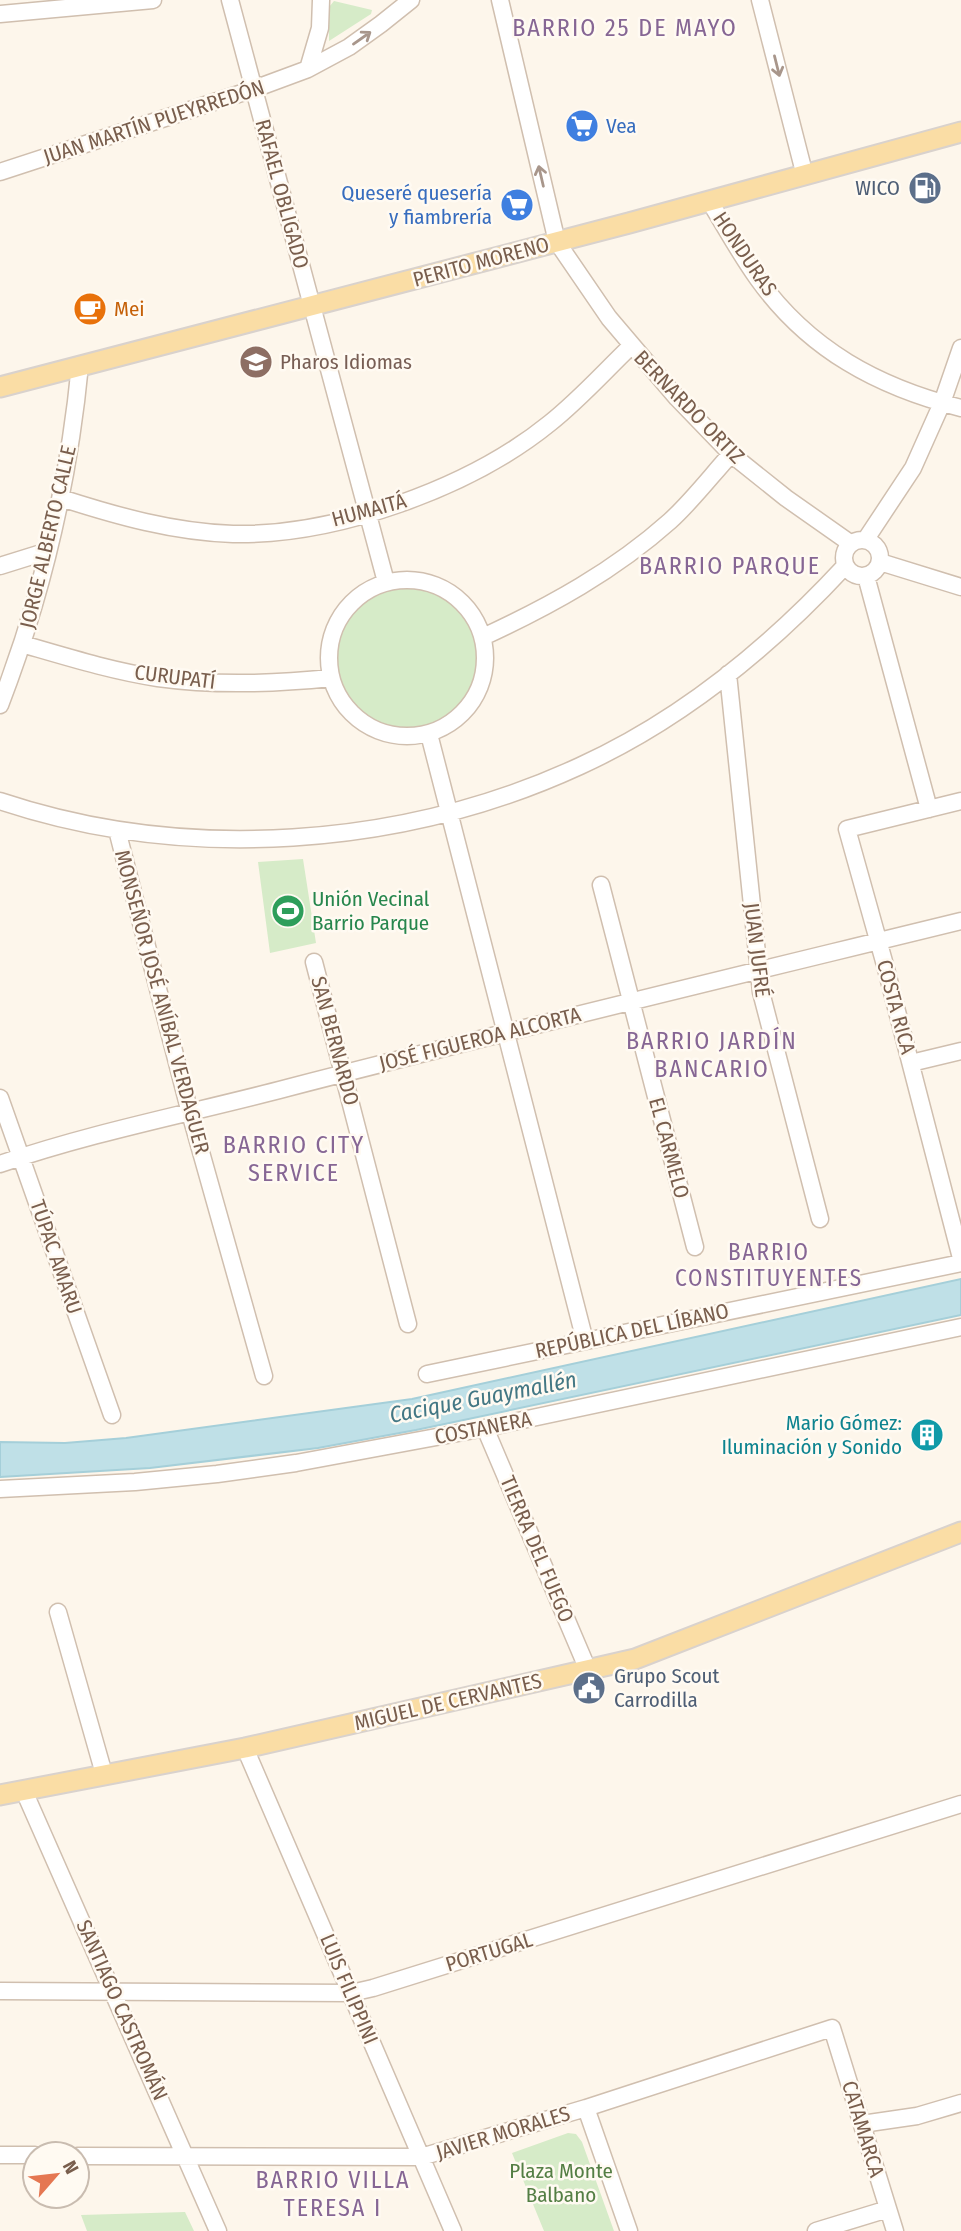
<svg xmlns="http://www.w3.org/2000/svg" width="961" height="2231" font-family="'Fira Sans Condensed',sans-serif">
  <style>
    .green { fill: #d6ebc8 }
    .water { fill: #bfe0e7; stroke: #a5cfd9; stroke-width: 2 }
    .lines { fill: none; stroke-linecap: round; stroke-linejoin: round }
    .minor-casing { stroke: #d0bfaf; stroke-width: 19 }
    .major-casing { stroke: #d9d2cd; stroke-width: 23 }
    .minor { stroke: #fff; stroke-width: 16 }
    .major { stroke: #fadda5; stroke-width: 19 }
    .oneway { stroke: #a8968b }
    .labels { text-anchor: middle; stroke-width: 5; stroke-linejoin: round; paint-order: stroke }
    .street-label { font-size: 21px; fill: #795e4d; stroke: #fffaf2 }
    .shop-label { font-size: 21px; fill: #366cbe; stroke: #fffaf2; text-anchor: start }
    .service-label { font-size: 21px; fill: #4e5e75; stroke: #fffaf2; text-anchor: end }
    .food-label { font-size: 21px; fill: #c56008; stroke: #fffaf2; text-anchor: start }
    .education-label { font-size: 21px; fill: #785e54; stroke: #fffaf2; text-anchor: start }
    .leisure-label { font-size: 21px; fill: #27864d; stroke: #fffaf2; text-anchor: start }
    .culture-label { font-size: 21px; fill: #0d838f; stroke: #fffaf2; text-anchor: end }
    .park-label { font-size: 21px; fill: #547e44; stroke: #fffaf2 }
    .neighbourhood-label { font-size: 23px; letter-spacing: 2px; fill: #866694; stroke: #fffaf2 }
    .water-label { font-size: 23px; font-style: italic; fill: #437784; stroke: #fffaf2 }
    .quarter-label { font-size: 24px; letter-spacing: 2px; fill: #866694; stroke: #fffaf2 }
  </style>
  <rect width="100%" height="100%" fill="#fdf6eb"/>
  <path class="green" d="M334 1 372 10 371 14 329 41V7Z
    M329 658a78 78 0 1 1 156 0a78 78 0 1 1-156 0Z
    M303 859 316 943 270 953 258 862Z
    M568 2133 576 2134 582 2142 614 2231H544L512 2153Z
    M185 2212 194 2231H87L81 2215Z"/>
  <path class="water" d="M961 1279V1315L416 1430 318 1448 150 1468 0 1477V1442L65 1443 126 1438 412 1399Z"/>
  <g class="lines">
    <defs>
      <path id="minor" d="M230 0 386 582
        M500 0 557 242 609 318 677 398 731 454 786 498 850 543
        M760 0 805 176
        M0 14 153 0
        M308 69 320 28 321 0
        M0 172 254 89 308 69 349 47 381 24 411 0
        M710 202C726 228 740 254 758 279 809 350 878 387 961 408
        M61 498C117 516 173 532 233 534 336 536 470 488 550 423 579 400 604 372 631 346
        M866 539 913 468 942 403 961 348
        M844 558a18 18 0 1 1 36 0a18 18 0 1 1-36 0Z
        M880 562 961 587
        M0 566 48 551
        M866 576 929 809
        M329 658a78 78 0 1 1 156 0a78 78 0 1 1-156 0Z
        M483 637C550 606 614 571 670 521 692 501 711 476 731 454
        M22 644C67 657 112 671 158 678 216 686 273 684 331 678
        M728 674 761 992 820 1219
        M0 705C42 596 69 481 80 365
        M429 734 585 1341
        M0 801C186 863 402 848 580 766 681 720 770 647 845 566
        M961 801 847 829 885 965 961 1258
        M117 830 190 1113 264 1376
        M601 885 695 1247
        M314 962 408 1324
        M911 1063 961 1051
        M0 1098 112 1415
        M0 1164C93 1132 192 1113 287 1088 511 1030 736 976 961 921
        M427 1374 961 1263
        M485 1428 588 1670
        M0 1489 135 1482 217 1474 296 1463 485 1428 961 1327
        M58 1612 104 1774
        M245 1748 453 2231
        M24 1791 218 2231
        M0 1991 351 1993 373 1988 961 1804
        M586 2108 629 2231
        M862 2124 917 2116 961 2103
        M0 2155H35
        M77 2156 421 2157 586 2108 832 2028 895 2231
        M816 2231 888 2209"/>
      <path id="major" d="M0 387 629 223 961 132
        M0 1795 245 1748 635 1659 961 1532"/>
    </defs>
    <use href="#minor" class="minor-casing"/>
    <use href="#major" class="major-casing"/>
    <use href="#minor" class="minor"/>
    <use href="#major" class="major"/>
  </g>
  <defs><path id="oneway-shaft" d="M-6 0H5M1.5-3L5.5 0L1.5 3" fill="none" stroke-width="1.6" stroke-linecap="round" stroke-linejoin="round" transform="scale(1.75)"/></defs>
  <g class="oneway">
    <use href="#oneway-shaft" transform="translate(362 38) rotate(-35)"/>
    <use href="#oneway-shaft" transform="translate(777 66) rotate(76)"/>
    <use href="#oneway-shaft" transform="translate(541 176) rotate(-103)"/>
  </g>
  <defs>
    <symbol id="supermarket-disc" viewBox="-11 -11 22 22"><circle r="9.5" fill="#3f7fe0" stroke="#fffaf2"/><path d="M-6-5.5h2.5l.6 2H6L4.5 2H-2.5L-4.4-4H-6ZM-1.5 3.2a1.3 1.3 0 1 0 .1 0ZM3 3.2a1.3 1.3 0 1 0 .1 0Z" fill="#fff"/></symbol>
    <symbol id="fuel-disc" viewBox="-11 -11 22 22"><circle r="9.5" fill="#5c6f8a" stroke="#fffaf2"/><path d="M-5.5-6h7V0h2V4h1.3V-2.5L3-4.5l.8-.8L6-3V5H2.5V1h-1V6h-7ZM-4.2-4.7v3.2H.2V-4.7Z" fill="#fff"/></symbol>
    <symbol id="cafe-disc" viewBox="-11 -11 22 22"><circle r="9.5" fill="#e8710a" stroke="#fffaf2"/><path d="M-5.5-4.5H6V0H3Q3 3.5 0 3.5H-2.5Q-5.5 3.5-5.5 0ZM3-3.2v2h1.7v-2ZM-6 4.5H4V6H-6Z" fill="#fff"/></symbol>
    <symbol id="school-disc" viewBox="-11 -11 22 22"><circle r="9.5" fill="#8d6e63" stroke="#fffaf2"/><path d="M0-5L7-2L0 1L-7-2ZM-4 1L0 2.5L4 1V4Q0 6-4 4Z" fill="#fff"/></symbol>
    <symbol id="stadium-disc" viewBox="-11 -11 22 22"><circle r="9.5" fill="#2e9e5b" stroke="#fffaf2"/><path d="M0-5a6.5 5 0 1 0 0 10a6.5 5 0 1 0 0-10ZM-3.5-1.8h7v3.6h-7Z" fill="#fff"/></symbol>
    <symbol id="building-disc" viewBox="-11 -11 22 22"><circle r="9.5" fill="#0f9aa8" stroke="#fffaf2"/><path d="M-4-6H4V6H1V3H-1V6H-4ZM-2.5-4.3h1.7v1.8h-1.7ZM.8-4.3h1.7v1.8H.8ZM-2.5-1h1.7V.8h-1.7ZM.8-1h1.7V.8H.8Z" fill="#fff"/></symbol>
    <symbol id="civic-disc" viewBox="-11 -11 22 22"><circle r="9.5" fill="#5c6f8a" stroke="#fffaf2"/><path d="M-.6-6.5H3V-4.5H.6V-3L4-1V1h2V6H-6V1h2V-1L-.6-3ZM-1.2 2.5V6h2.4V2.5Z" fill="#fff"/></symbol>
  </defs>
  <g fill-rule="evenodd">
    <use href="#supermarket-disc" x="563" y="107" width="38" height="38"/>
    <use href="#fuel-disc" x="906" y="169" width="38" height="38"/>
    <use href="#supermarket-disc" x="498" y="186" width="38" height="38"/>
    <use href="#cafe-disc" x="71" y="290" width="38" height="38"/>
    <use href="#school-disc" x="237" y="343" width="38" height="38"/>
    <use href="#stadium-disc" x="269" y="892" width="38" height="38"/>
    <use href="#building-disc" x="908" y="1416" width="38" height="38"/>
    <use href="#civic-disc" x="570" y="1669" width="38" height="38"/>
  </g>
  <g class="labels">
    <g class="street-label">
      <text transform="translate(154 122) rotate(-18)" y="7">JUAN MARTÍN PUEYRREDÓN</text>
      <text transform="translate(282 194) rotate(75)" y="7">RAFAEL OBLIGADO</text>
      <text transform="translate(745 254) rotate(56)" y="7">HONDURAS</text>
      <text transform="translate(481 262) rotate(-15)" y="7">PERITO MORENO</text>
      <text transform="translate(689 407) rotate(46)" y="7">BERNARDO ORTIZ</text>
      <text transform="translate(369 510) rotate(-15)" y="7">HUMAITÁ</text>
      <text transform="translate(48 537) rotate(-77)" y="7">JORGE ALBERTO CALLE</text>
      <text transform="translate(175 677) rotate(7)" y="7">CURUPATÍ</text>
      <text transform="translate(757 950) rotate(83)" y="7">JUAN JUFRÉ</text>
      <text transform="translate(162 1002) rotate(75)" y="7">MONSEÑOR JOSÉ ANÍBAL VERDAGUER</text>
      <text transform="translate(896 1007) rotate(75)" y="7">COSTA RICA</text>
      <text transform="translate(480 1039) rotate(-14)" y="7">JOSÉ FIGUEROA ALCORTA</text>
      <text transform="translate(335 1041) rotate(75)" y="7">SAN BERNARDO</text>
      <text transform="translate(669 1148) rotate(75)" y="7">EL CARMELO</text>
      <text transform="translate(56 1257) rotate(71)" y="7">TÚPAC AMARU</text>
      <text transform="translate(632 1331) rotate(-12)" y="7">REPÚBLICA DEL LÍBANO</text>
      <text transform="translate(483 1428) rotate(-11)" y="7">COSTANERA</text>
      <text transform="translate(537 1549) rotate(67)" y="7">TIERRA DEL FUEGO</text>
      <text transform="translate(448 1702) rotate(-13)" y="7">MIGUEL DE CERVANTES</text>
      <text transform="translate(489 1952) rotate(-17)" y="7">PORTUGAL</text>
      <text transform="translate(349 1989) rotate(67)" y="7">LUIS FILIPPINI</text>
      <text transform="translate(122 2010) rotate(66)" y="7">SANTIAGO CASTROMÁN</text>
      <text transform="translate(863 2129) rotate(73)" y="7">CATAMARCA</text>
      <text transform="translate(503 2133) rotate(-17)" y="7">JAVIER MORALES</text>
    </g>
    <g class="shop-label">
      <text x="606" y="133">Vea</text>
      <text x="492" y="200" text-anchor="end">Queseré quesería<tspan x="492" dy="24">y fiambrería</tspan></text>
    </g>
    <g class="service-label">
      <text x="900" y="195">WICO</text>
      <text x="614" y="1683" text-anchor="start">Grupo Scout<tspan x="614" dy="24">Carrodilla</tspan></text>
    </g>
    <g class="food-label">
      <text x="114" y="316">Mei</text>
    </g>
    <g class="education-label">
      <text x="280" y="369">Pharos Idiomas</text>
    </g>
    <g class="leisure-label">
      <text x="312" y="906">Unión Vecinal<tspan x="312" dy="24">Barrio Parque</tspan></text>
    </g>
    <g class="culture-label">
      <text x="902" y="1430">Mario Gómez:<tspan x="902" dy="24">Iluminación y Sonido</tspan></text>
    </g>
    <g class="park-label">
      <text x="561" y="2178">Plaza Monte<tspan x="561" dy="24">Balbano</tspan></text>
    </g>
    <g class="neighbourhood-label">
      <text x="769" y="1260">BARRIO<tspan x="769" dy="26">CONSTITUYENTES</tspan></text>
    </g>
    <g class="water-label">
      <text transform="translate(483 1397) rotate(-11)" y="8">Cacique Guaymallén</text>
    </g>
    <g class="quarter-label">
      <text x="625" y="36">BARRIO 25 DE MAYO</text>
      <text x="730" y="574">BARRIO PARQUE</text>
      <text x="712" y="1049">BARRIO JARDÍN<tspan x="712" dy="28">BANCARIO</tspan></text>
      <text x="294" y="1153">BARRIO CITY<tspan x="294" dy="28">SERVICE</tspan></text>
      <text x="333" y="2188">BARRIO VILLA<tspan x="333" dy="28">TERESA I</tspan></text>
    </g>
  </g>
  <g transform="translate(56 2175) rotate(62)"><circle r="33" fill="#fffaf2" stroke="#c9bcb0" stroke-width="2"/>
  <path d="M0-5L12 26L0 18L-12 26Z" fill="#e57752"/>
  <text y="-10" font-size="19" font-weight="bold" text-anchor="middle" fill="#795e4d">N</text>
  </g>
</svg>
